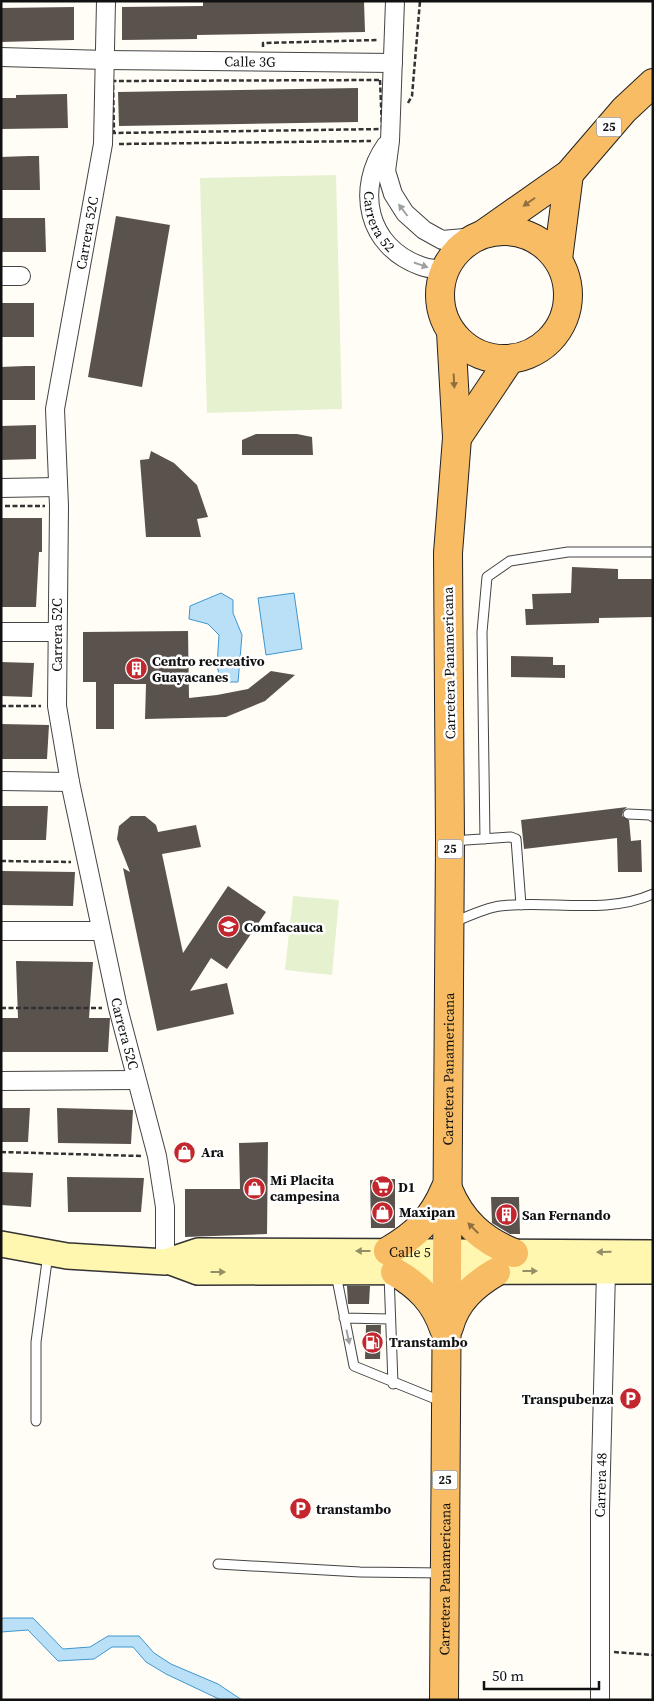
<svg xmlns="http://www.w3.org/2000/svg" width="654" height="1701" font-family="'Source Serif 4',serif">
  <style>
    .pitch { fill: #e6f2cf }
    .water { fill: #b9e0f7; stroke: #3f96cf }
    .building { fill: #5a524d }
    .lines { fill: none; stroke-linecap: round; stroke-linejoin: round }
    .service-casing { stroke: #444; stroke-width: 11 }
    .minor-casing { stroke: #444; stroke-width: 20 }
    .secondary-casing { stroke: #333; stroke-width: 28 }
    .trunk-casing { stroke: #222; stroke-width: 30 }
    .path { stroke: #333; stroke-width: 2.5; stroke-dasharray: 5 2.5; stroke-linecap: butt }
    .service { stroke: #fff; stroke-width: 9 }
    .minor { stroke: #fff; stroke-width: 18 }
    .secondary { stroke: #fff6b0; stroke-width: 25 }
    .trunk { stroke: #f7bc64; stroke-width: 28 }
    .oneway { fill: #906f3f }
    .oneway2 { fill: #a0a0a0 }
    .oneway3 { fill: #948f68 }
    .labels { text-anchor: middle; stroke-width: 5; stroke-linejoin: round; paint-order: stroke }
    .shield { fill: #fff; stroke: #585858; stroke-width: 1 }
    .shield-label { font-size: 12px; font-weight: bold; fill: #111 }
    .street-label { font-size: 14px; fill: #111; stroke: #fff }
    .poi-label { font-size: 14px; font-weight: bold; fill: #111; stroke: #fff; text-anchor: start }
  </style>
  <rect width="100%" height="100%" fill="#fffdf5"/>
  <path class="pitch" d="M336 175 342 409 207 413 200 178Z
    M293 896 339 900 332 975 285 970Z"/>
  <path class="water" d="M221 593 233 600V613L242 635 238 682H221L217 666 219 635 208 624 189 619 190 606Z
    M294 593 302 649 266 655 258 598Z
    M4 1618H33L63 1649 90 1647 108 1636H139L154 1653 171 1664 218 1684 242 1700H221L166 1674 146 1662 133 1647H112L94 1659 58 1661 28 1630 1 1632V1619Z"/>
  <path class="building" d="M203 1H364L365 32 197 35V39L122 40V7L203 6Z
    M74 7V40L1 42V8Z
    M358 88V122L119 126 118 92Z
    M67 94 68 128 1 129V98H16V95Z
    M29 156H39L40 190H1V157Z
    M116 216 170 225 142 387 88 377Z
    M1 218H45L46 252H1Z
    M1 303H34V337H1Z
    M25 366H35V400H1V367Z
    M36 425V459L1 460V426Z
    M256 434H297L312 437 313 455H242V440Z
    M151 451 174 463 197 485 208 517 197 519 201 537H146L140 460 149 459Z
    M1 518H42V552H39L36 607H1Z
    M572 567 618 569V579H653V617L599 618V623L526 625 525 609H533L532 594 571 593Z
    M188 631 189 698 217 695 248 689 271 671 295 675 265 701 226 717 145 719 146 684H114V729H96V682H83V632Z
    M511 656 553 657V665H565V678L511 677Z
    M1 662 34 663 32 697 1 696Z
    M1 724 49 725 47 759H1Z
    M1 806H48L46 840H1Z
    M627 807 623 811 622 816 629 820 631 841 641 840 642 872H618L617 838 524 849 521 820Z
    M131 816H145L156 825 158 832 196 825 201 847 162 854 183 953 228 886 266 912 227 969 211 958 190 991 227 983 234 1014 157 1031 123 868 130 872 117 839 119 826Z
    M1 871 75 872 73 906 1 905Z
    M16 961 93 962 89 1018H110L108 1052H1V1018H18Z
    M1 1108H30L28 1142H1Z
    M57 1108 133 1110 131 1144 58 1143Z
    M268 1142 267 1234 185 1237V1189H240L239 1143Z
    M1 1172 33 1173 31 1207 1 1205Z
    M67 1177 144 1178 141 1212H68Z
    M395 1179V1228H371L370 1180Z
    M491 1197H519L520 1234H510L492 1223Z
    M347 1286H370L369 1304H348Z
    M366 1325H381L380 1359H365Z"/>
  <g class="lines">
    <defs>
      <path id="service" d="M628 814 650 815 653 817
        M485 839 482 632 487 577 510 561 568 552H653
        M452 841 511 837 516 839 521 905
        M452 923C467 917 484 908 500 906 549 900 606 915 653 894
        M336 1274 354 1366 443 1402
        M389 1274 393 1384
        M344 1318 390 1319
        M36 1421V1342L48 1254
        M218 1564 360 1572 443 1573"/>
      <g id="minor">
        <path id="s1" d="M106 1 103 144 55 409 59 506 57 706 70 782 118 1008 157 1156 165 1207V1262"/>
        <path d="M395 1 390 141 386 171 393 194 405 213 424 230 442 240 476 237"/>
        <path id="s2" d="M1 57 106 60 393 63"/>
        <path id="s3" d="M386 145C355 189 367 247 421 266 428 269 437 269 444 270"/>
        <path d="M1 276H21"/>
        <path d="M1 488 58 487"/>
        <path d="M1 632H56"/>
        <path d="M1 781 70 782"/>
        <path d="M1 931H101"/>
        <path d="M1 1081 136 1080"/>
        <path id="s4" d="M600 1700V1509L606 1271"/>
      </g>
      <g id="secondary">
        <path id="s5" d="M1 1244 67 1256 165 1262 198 1251 653 1253"/>
        <path d="M171 1262 198 1272 653 1271"/>
      </g>
      <g id="trunk">
        <circle cx="504" cy="295" r="64"/>
        <path d="M485 233 569 174 624 110 653 83"/>
        <path d="M558 259 569 174"/>
        <path d="M457 438 510 359"/>
        <path d="M448 1189C461 1221 482 1240 514 1253"/>
        <path d="M388 1251C416 1235 433 1218 445 1189"/>
        <path d="M395 1272C419 1286 435 1302 444 1329"/>
        <path d="M449 1327C456 1301 474 1285 496 1272"/>
        <path id="s6" d="M444 1700 450 841 448 553 457 438 451 332"/>
      </g>
    </defs>
    <use href="#service" class="service-casing"/>
    <use href="#minor" class="minor-casing"/>
    <use href="#secondary" class="secondary-casing"/>
    <use href="#trunk" class="trunk-casing"/>
    <path class="path" d="M263 47V43L378 40
      M380 80 382 129 114 133 113 81Z
      M408 103 412 96 420 1
      M119 144 371 141
      M5 506H45
      M1 706H41
      M1 861 71 862
      M1 1008H102
      M1 1152 141 1156
      M614 1652 653 1655"/>
    <use href="#service" class="service"/>
    <use href="#minor" class="minor"/>
    <use href="#secondary" class="secondary"/>
    <use href="#trunk" class="trunk"/>
  </g>
  <defs><path id="oneway-solid" d="M-6-.8H1V-3.2L6.5 0L1 3.2V.8H-6Z" transform="scale(1.25)"/></defs>
  <g class="oneway">
    <use href="#oneway-solid" transform="translate(529 202) rotate(145)"/>
    <use href="#oneway-solid" transform="translate(454 381) rotate(87)"/>
    <use href="#oneway-solid" transform="translate(473 1228) rotate(-135)"/>
  </g>
  <g class="oneway2">
    <use href="#oneway-solid" transform="translate(403 210) rotate(-127)"/>
    <use href="#oneway-solid" transform="translate(421 265) rotate(19)"/>
    <use href="#oneway-solid" transform="translate(348 1337) rotate(78)"/>
  </g>
  <g class="oneway3">
    <use href="#oneway-solid" transform="translate(363 1251) rotate(180)"/>
    <use href="#oneway-solid" transform="translate(604 1252) rotate(179)"/>
    <use href="#oneway-solid" transform="translate(530 1271)"/>
    <use href="#oneway-solid" transform="translate(218 1272)"/>
  </g>
  <defs>
    <symbol id="building-disc" viewBox="-11 -11 22 22"><circle r="9.5" fill="#c4262e" stroke="#fff"/><path d="M-4-6H4V6H1V3H-1V6H-4ZM-2.5-4.3h1.7v1.8h-1.7ZM.8-4.3h1.7v1.8H.8ZM-2.5-1h1.7V.8h-1.7ZM.8-1h1.7V.8H.8Z" fill="#fff"/></symbol>
    <symbol id="school-disc" viewBox="-11 -11 22 22"><circle r="9.5" fill="#c4262e" stroke="#fff"/><path d="M0-5L7-2L0 1L-7-2ZM-4 1L0 2.5L4 1V4Q0 6-4 4Z" fill="#fff"/></symbol>
    <symbol id="shop-disc" viewBox="-11 -11 22 22"><circle r="9.5" fill="#c4262e" stroke="#fff"/><path d="M-5-2.5h2.3a2.7 3.5 0 0 1 5.4 0H5L5.5 6h-11ZM-1.5-2.5h3a1.5 2.3 0 0 0-3 0Z" fill="#fff"/></symbol>
    <symbol id="supermarket-disc" viewBox="-11 -11 22 22"><circle r="9.5" fill="#c4262e" stroke="#fff"/><path d="M-6-5.5h2.5l.6 2H6L4.5 2H-2.5L-4.4-4H-6ZM-1.5 3.2a1.3 1.3 0 1 0 .1 0ZM3 3.2a1.3 1.3 0 1 0 .1 0Z" fill="#fff"/></symbol>
    <symbol id="fuel-disc" viewBox="-11 -11 22 22"><circle r="9.5" fill="#c4262e" stroke="#fff"/><path d="M-5.5-6h7V0h2V4h1.3V-2.5L3-4.5l.8-.8L6-3V5H2.5V1h-1V6h-7ZM-4.2-4.7v3.2H.2V-4.7Z" fill="#fff"/></symbol>
    <symbol id="parking-disc" viewBox="-11 -11 22 22"><circle r="9.5" fill="#c4262e" stroke="#fff"/><path d="M-3.5-5.5H1a3.5 3.5 0 0 1 0 7H-1V5.5H-3.5ZM-1-3.4V-.6H.8a1.4 1.4 0 0 0 0-2.8Z" fill="#fff"/></symbol>
  </defs>
  <g fill-rule="evenodd">
    <use href="#building-disc" x="124" y="656" width="25" height="25"/>
    <use href="#school-disc" x="216" y="914" width="25" height="25"/>
    <use href="#shop-disc" x="172" y="1140" width="25" height="25"/>
    <use href="#supermarket-disc" x="370" y="1174" width="25" height="25"/>
    <use href="#shop-disc" x="242" y="1176" width="25" height="25"/>
    <use href="#shop-disc" x="370" y="1200" width="25" height="25"/>
    <use href="#building-disc" x="494" y="1202" width="25" height="25"/>
    <use href="#fuel-disc" x="360" y="1330" width="25" height="25"/>
    <use href="#parking-disc" x="618" y="1386" width="25" height="25"/>
    <use href="#parking-disc" x="288" y="1496" width="25" height="25"/>
  </g>
  <g class="labels">
    <g class="shield">
      <rect x="596.5" y="117.5" width="25" height="19" rx="4"/>
      <rect x="437.5" y="839.5" width="25" height="19" rx="4"/>
      <rect x="432.5" y="1470.5" width="25" height="19" rx="4"/>
    </g>
    <g class="shield-label">
      <text x="609" y="131">25</text>
      <text x="450" y="853">25</text>
      <text x="445" y="1484">25</text>
    </g>
    <g class="street-label">
      <text dy="5" stroke="none"><textPath href="#s2" startOffset="249">Calle 3G</textPath></text>
      <text dy="5" stroke="none"><textPath href="#s3" startOffset="82">Carrera 52</textPath></text>
      <text transform="translate(87 233) rotate(-80)" y="5">Carrera 52C</text>
      <text transform="translate(57 635) rotate(-90)" y="5">Carrera 52C</text>
      <text transform="translate(449 663) rotate(-91)" y="5">Carretera Panamericana</text>
      <text dy="5" stroke="none"><textPath href="#s1" startOffset="1044">Carrera 52C</textPath></text>
      <text dy="5" stroke="none"><textPath href="#s6" startOffset="631">Carretera Panamericana</textPath></text>
      <text dy="5" stroke="none"><textPath href="#s5" startOffset="412">Calle 5</textPath></text>
      <text dy="5" stroke="none"><textPath href="#s4" startOffset="215">Carrera 48</textPath></text>
      <text dy="5" stroke="none"><textPath href="#s6" startOffset="121">Carretera Panamericana</textPath></text>
    </g>
    <g class="poi-label">
      <text x="152" y="666">Centro recreativo<tspan x="152" dy="16">Guayacanes</tspan></text>
      <text x="244" y="932">Comfacauca</text>
      <text x="201" y="1157">Ara</text>
      <text x="270" y="1185">Mi Placita<tspan x="270" dy="16">campesina</tspan></text>
      <text x="398" y="1192">D1</text>
      <text x="399" y="1217">Maxipan</text>
      <text x="522" y="1220">San Fernando</text>
      <text x="389" y="1347">Transtambo</text>
      <text x="614" y="1404" text-anchor="end">Transpubenza</text>
      <text x="316" y="1514">transtambo</text>
    </g>
  </g>
  <rect width="654" height="1701" fill="none" stroke="#111111" stroke-width="5"/>
  <path d="M484 1681v8h115v-8" fill="none" stroke="#111111" stroke-width="2.5"/>
  <text x="492" y="1681" font-size="15" fill="#111111" stroke="#ffffff" stroke-width="4" paint-order="stroke">50 m</text>
</svg>
